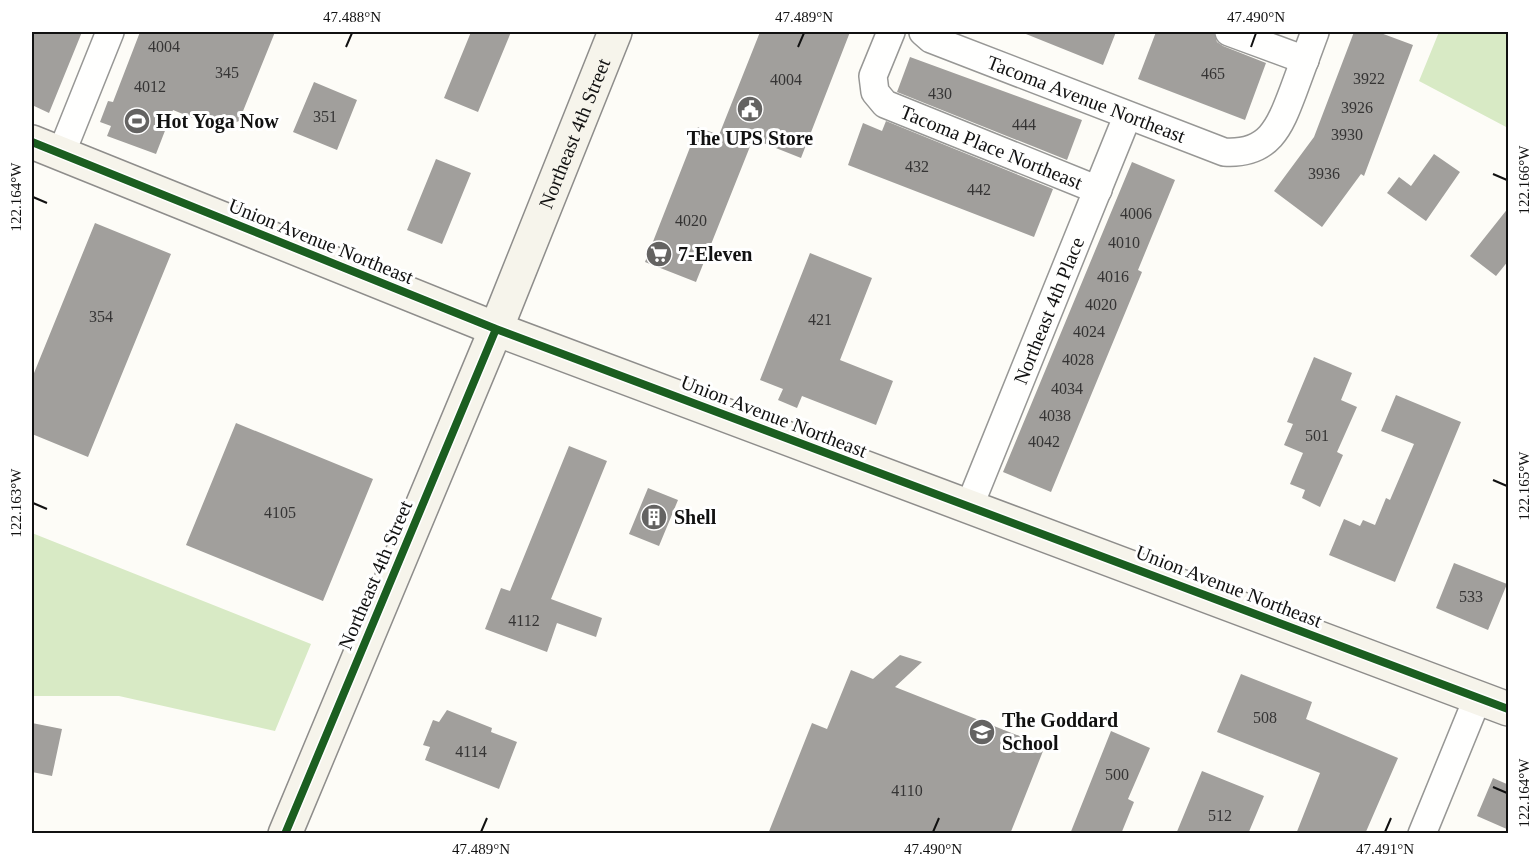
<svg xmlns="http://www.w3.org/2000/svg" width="1540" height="865" font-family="'Times New Roman',serif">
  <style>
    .forest { fill: #d8eac5 }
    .building { fill: #a19f9c }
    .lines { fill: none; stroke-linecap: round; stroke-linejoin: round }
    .street-casing { stroke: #979795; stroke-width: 30 }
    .secondary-casing { stroke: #8e8d8b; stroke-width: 36 }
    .street { stroke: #fffffe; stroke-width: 27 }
    .secondary { stroke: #f6f4eb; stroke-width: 33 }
    .cycleway-casing { stroke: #fff; stroke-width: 11 }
    .cycleway { stroke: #1b5e20; stroke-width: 8 }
    .ticks { fill: none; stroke: #111; stroke-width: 2 }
    .labels { text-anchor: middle; stroke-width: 6; stroke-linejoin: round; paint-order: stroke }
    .number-label { font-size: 16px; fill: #353434 }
    .street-label { font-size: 20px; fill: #111; stroke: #fff }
    .poi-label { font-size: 20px; font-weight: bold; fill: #111; stroke: #fff; text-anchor: start }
    .neatline { fill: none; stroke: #111; stroke-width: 2 }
    .ticks-label { font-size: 15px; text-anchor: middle; fill: #111 }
  </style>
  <rect width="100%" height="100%" fill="#fdfcf7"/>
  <path class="forest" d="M1439 32H1508V128L1419 81Z
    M32 533 311 644 275 731 119 696H32Z"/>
  <path class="building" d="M32 32H82L49 113 32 105Z
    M140 32H275L239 121 220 129 173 110 156 154 107 136 111 126 100 122 108 101 113 102Z
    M471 32H511L478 112 444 98Z
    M760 32H850L801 158 753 139 696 282 645 262 698 127 719 135Z
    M1021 32H1116L1103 65Z
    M1156 32H1214L1217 42 1223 46 1266 63 1245 120 1138 79Z
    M1354 32H1378L1413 45 1364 176 1361 174 1322 227 1274 191 1314 137Z
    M910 57 1082 120 1067 160 897 92Z
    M314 82 357 100 337 150 293 132Z
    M886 121 1053 189 1034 237 848 165 863 123 882 131Z
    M1434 154 1460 172 1426 221 1387 193 1399 177 1411 186Z
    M436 159 471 173 442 244 407 230Z
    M1132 162 1175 180 1138 270 1142 272 1051 492 1003 472Z
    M1509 207V260L1496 276 1470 256Z
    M95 223 171 254 88 457 32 434V378Z
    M810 253 872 278 840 360 893 381 876 425 802 396 797 408 778 400 783 389 760 380Z
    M1314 357 1352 373 1341 400 1357 407 1337 452 1343 455 1320 507 1302 498 1305 490 1290 484 1303 453 1284 445 1293 424 1287 422Z
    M1396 395 1461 422 1395 582 1329 555 1344 519 1360 526 1363 520 1375 525 1386 498 1390 500 1414 444 1381 431Z
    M236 423 373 479 323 601 186 545Z
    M569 446 607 461 551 599 602 618 596 637 557 623 547 652 485 629 501 588 510 591Z
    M648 488 678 500 659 546 629 534Z
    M1454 563 1507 584 1488 630 1436 608Z
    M900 655 922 662 895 687 1045 746 1010 834H768L812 723 827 729 851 670 873 679Z
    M1241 674 1312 702 1306 719 1398 758 1365 834H1296L1320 773 1217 732Z
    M447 710 492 728 491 732 517 742 499 789 425 760 430 747 423 745 433 720 439 722Z
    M32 723 62 729 52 776 32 772Z
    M1111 731 1150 748 1128 799 1134 802 1121 834H1070Z
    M1202 771 1264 796 1248 834H1176Z
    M1493 778 1509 785V830L1477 816Z"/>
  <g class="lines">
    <defs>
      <g id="street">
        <path id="s1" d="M891 32 873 76 875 92 885 104 1098 190"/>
        <path id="s2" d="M923 32 931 39 1224 152C1270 155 1280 126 1294 89 1301 70 1308 51 1315 32"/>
        <path d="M1229 32 1305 60"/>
        <path d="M61 154 110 32"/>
        <path id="s3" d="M969 507 1127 117"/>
        <path d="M1422 834 1478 697"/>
      </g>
      <g id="secondary">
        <path d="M32 142 496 329 1508 709"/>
        <path id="s4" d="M285 834 496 329 615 32"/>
      </g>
    </defs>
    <use href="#street" class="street-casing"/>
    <use href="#secondary" class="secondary-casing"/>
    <use href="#street" class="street"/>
    <use href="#secondary" class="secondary"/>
    <defs>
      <path id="cycleway" d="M32 142 496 329 1508 709
        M285 834 496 329"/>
    </defs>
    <use href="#cycleway" class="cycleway-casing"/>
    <use href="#cycleway" class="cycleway"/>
  </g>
  <path class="ticks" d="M346 47 352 33M798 47 804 33M1251 47 1256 33M1493 174 1507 180M33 197 47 203M1493 480 1507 486M33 503 47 509M1493 787 1507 793M481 832 487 818M933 832 939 818M1385 832 1391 818"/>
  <defs>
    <symbol id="civic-disc" viewBox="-11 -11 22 22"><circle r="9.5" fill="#646362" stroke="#fff"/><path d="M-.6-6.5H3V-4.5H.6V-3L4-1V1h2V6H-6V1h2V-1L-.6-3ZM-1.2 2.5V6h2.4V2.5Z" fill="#fff"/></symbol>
    <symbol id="stadium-disc" viewBox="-11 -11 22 22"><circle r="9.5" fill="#646362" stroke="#fff"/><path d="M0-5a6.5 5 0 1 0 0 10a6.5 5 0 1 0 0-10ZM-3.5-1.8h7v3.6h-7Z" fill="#fff"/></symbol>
    <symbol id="supermarket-disc" viewBox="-11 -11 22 22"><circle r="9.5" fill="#646362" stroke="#fff"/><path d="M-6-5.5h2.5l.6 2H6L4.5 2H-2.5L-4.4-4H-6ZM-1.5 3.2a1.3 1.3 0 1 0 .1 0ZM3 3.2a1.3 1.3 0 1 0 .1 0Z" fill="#fff"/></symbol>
    <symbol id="building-disc" viewBox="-11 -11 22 22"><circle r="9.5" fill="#646362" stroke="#fff"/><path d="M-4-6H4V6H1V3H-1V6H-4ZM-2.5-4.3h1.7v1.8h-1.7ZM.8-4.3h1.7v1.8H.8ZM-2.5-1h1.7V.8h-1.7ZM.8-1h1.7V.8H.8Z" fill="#fff"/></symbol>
    <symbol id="school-disc" viewBox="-11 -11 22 22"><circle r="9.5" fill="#646362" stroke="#fff"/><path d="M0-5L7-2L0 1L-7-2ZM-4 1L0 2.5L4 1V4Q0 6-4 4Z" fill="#fff"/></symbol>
  </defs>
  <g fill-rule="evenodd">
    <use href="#civic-disc" x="735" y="94" width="30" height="30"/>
    <use href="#stadium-disc" x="122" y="106" width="30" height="30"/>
    <use href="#supermarket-disc" x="644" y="239" width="30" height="30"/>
    <use href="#building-disc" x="639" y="502" width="30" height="30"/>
    <use href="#school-disc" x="967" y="717" width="30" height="30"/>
  </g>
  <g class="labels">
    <g class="number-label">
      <text x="164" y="52">4004</text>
      <text x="227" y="78">345</text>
      <text x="1213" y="79">465</text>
      <text x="1369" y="84">3922</text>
      <text x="786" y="85">4004</text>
      <text x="150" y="92">4012</text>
      <text x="940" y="99">430</text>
      <text x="1357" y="113">3926</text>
      <text x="325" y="122">351</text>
      <text x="1024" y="130">444</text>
      <text x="1347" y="140">3930</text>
      <text x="917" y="172">432</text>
      <text x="1324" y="179">3936</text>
      <text x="979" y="195">442</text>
      <text x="1136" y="219">4006</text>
      <text x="691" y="226">4020</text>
      <text x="1124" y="248">4010</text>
      <text x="1113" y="282">4016</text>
      <text x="1101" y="310">4020</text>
      <text x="101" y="322">354</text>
      <text x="820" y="325">421</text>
      <text x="1089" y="337">4024</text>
      <text x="1078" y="365">4028</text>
      <text x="1067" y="394">4034</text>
      <text x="1055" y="421">4038</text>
      <text x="1317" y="441">501</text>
      <text x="1044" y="447">4042</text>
      <text x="280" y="518">4105</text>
      <text x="1471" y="602">533</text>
      <text x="524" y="626">4112</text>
      <text x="1265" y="723">508</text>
      <text x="471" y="757">4114</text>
      <text x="1117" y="780">500</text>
      <text x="907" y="796">4110</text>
      <text x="1220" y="821">512</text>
    </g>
    <g class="street-label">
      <text dy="7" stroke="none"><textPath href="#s2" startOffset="177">Tacoma Avenue Northeast</textPath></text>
      <text dy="7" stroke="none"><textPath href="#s4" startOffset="758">Northeast 4th Street</textPath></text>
      <text dy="7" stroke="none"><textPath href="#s1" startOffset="194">Tacoma Place Northeast</textPath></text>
      <text transform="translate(321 241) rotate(22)" y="7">Union Avenue Northeast</text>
      <text dy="7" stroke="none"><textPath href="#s3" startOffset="212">Northeast 4th Place</textPath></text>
      <text transform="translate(774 416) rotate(21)" y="7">Union Avenue Northeast</text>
      <text transform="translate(375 575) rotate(-67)" y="7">Northeast 4th Street</text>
      <text transform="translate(1229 586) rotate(21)" y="7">Union Avenue Northeast</text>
    </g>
    <g class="poi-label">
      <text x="156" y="128">Hot Yoga Now</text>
      <text x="750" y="145" text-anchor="middle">The UPS Store</text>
      <text x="678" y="261">7-Eleven</text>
      <text x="674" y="524">Shell</text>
      <text x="1002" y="727">The Goddard<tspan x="1002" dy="23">School</tspan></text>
    </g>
  </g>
  <rect width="1540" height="865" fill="none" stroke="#ffffff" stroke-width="66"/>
  <rect x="33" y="33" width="1474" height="799" class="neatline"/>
  <g class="ticks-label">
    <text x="352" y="22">47.488°N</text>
    <text x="804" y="22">47.489°N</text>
    <text x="1256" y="22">47.490°N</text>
    <text transform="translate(1524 180) rotate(-90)" y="5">122.166°W</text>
    <text transform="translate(16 197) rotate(-90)" y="5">122.164°W</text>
    <text transform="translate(1524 486) rotate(-90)" y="5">122.165°W</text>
    <text transform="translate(16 503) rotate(-90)" y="5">122.163°W</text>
    <text transform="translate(1524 793) rotate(-90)" y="5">122.164°W</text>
    <text x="481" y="854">47.489°N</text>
    <text x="933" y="854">47.490°N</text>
    <text x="1385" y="854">47.491°N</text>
  </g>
</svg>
